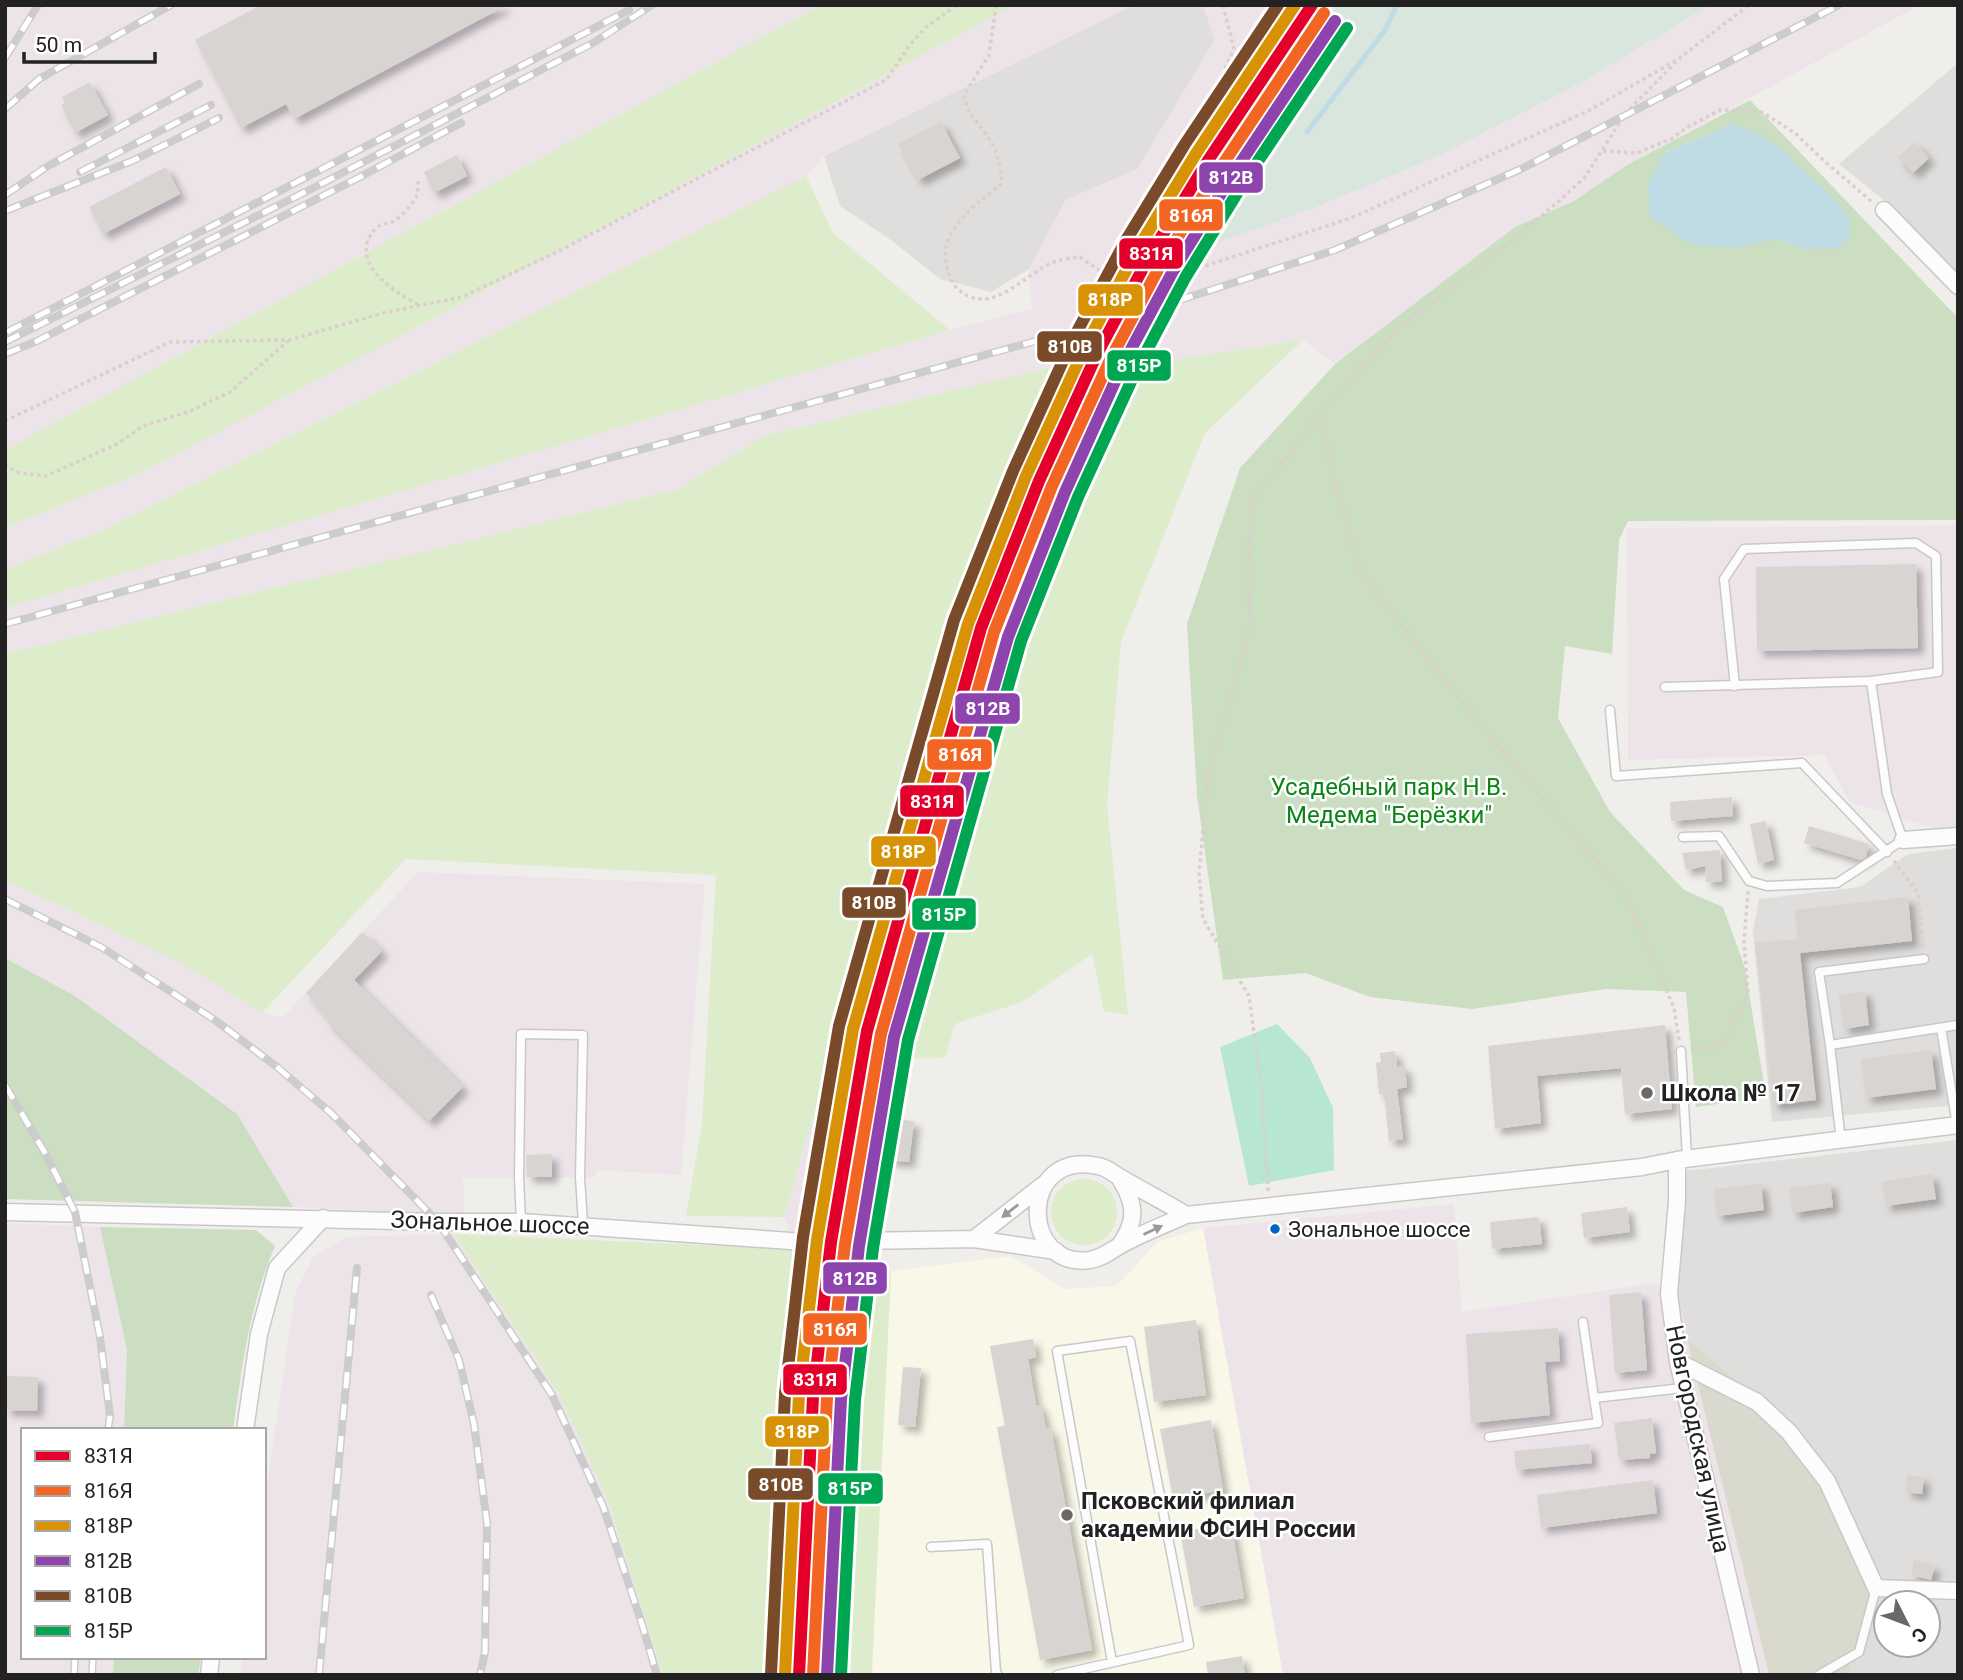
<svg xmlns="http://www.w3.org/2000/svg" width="1963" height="1680" font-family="Roboto,sans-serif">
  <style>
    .residential { fill: #dfdedc; fill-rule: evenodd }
    .industrial { fill: #ede4e9 }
    .education { fill: #f8f7e8 }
    .construction { fill: #d9d9cd }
    .grass { fill: #ddeccb }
    .forest { fill: #cbdec1; fill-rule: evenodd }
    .wetland { fill: #d9e6de }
    .pitch { fill: #b7e6d2 }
    .water { fill: #bfdbe3 }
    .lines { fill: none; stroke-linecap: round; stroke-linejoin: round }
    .stream { stroke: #bfdbe3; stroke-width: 5 }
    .building { fill: #d7d4d2; filter: url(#shadow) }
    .lane-casing { stroke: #c9c8c7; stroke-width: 11 }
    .street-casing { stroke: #c9c8c7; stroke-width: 19 }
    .path { stroke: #dccecd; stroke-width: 3.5; stroke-dasharray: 3.5 3.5; stroke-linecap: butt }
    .lane { stroke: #fdfcfc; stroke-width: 8 }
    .street { stroke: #fdfcfc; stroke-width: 16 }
    .rail-casing { stroke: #ccc; stroke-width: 8 }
    .rail { stroke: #fff; stroke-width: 5; stroke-dasharray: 16; stroke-linecap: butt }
    .rail-1-casing { stroke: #fff; stroke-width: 18 }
    .rail-2-casing { stroke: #fff; stroke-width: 18 }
    .rail-3-casing { stroke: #fff; stroke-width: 18 }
    .rail-4-casing { stroke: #fff; stroke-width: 18 }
    .rail-5-casing { stroke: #fff; stroke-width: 18 }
    .rail-6-casing { stroke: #fff; stroke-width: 18 }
    .rail-1 { stroke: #e4002b; stroke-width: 12 }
    .rail-2 { stroke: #f26522; stroke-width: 12 }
    .rail-3 { stroke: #d79205; stroke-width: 12 }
    .rail-4 { stroke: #8e44ad; stroke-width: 12 }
    .rail-5 { stroke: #7a4b2a; stroke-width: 12 }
    .rail-6 { stroke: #00a651; stroke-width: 12 }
    .oneway { fill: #9a9a9a }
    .poi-dot { fill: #6a6968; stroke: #fff; stroke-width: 2.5 }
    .bus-dot { fill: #0065bd; stroke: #fff; stroke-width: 2.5 }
    .labels { text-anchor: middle; stroke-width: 5; stroke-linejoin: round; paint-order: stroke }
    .bus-label { font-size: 22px; fill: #222; stroke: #fff; text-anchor: start }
    .park-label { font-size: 24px; fill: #0c8416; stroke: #fff }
    .poi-label { font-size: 24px; font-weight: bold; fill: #222; stroke: #fff; text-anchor: start }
    .street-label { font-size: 24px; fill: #222; stroke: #fff }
    .line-badge { stroke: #fff; stroke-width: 2.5 }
    .badge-label { font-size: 19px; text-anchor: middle; font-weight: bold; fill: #fff }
  </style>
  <defs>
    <filter id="shadow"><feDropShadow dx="6" dy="6" stdDeviation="3.5" flood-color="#0004"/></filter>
  </defs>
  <rect width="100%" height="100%" fill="#f0eeeb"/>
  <path class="residential" d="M1134 5H1203L1215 40 1137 169 1066 200 1029 269 991 292 940 279 891 240 840 206 824 156Z
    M1958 63V276L1886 202 1839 164Z
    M1958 848V1105L1772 1122 1753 931 1759 899 1860 887 1908 854Z
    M1958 1140V1675H1848L1867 1600 1876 1588 1752 1398 1734 1378 1687 1339 1677 1292 1685 1171ZM1886 1603H1928V1645H1886Z"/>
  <path class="industrial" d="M5 5H821L5 450Z
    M1015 5H1134L824 156 806 176 101 531 5 569V528L138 474 365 355Z
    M1203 5H1337L1297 60 1193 218 1185 245 1447 152 1586 80 1710 5H1920L1627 165 1574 201 1515 227 1335 364 1303 340 1128 367 1032 557 944 797 876 1059 843 1223 821 1621 822 1675H768L795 1249 784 1217 807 1136 854 1006 891 863 1000 548 1092 357 764 436 679 489 5 654V608L950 330 1032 309 1029 269 1066 200 1137 169 1215 40Z
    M1958 525V827L1937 829 1850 802 1824 755 1628 760 1627 528Z
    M418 872 705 884 681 1175 597 1170 596 1177 463 1178 465 1215 293 1207 237 1114 75 996 5 958V880L179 962 262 1013 283 1017Z
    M1454 1204 1462 1312 1654 1283 1677 1292 1769 1675H1283L1203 1228Z
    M5 1223 100 1227 127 1350 124 1430H23V1657H114L113 1675H5Z
    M454 1234 559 1393 609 1503 663 1675H240L242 1657H264V1506L295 1294 313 1257 346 1237Z"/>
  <path class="education" d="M1203 1228 1283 1675H874L872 1670 891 1271 1011 1256 1064 1289 1116 1286 1158 1242Z"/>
  <path class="construction" d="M1687 1339 1734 1378 1822 1476 1876 1588 1867 1600 1848 1675H1769Z"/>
  <path class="grass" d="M821 5H1015L365 355 138 474 5 528V450Z
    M806 176 833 233 950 330 5 608V569L101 531Z
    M1303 340 1205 433 1121 642 1107 806 1128 1015 1104 1011 1092 954 1022 1002 955 1024 945 1058 876 1059 944 797 1032 557 1128 367Z
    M1092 357 1000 548 891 863 854 1006 807 1136 784 1217 686 1216 702 1124 716 875 406 859 262 1013 179 962 5 880V654L679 489 764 436Z
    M1051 1212a33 33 0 1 1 66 0a33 33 0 1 1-66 0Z
    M454 1234 795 1249 768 1675H663L609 1503 559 1393Z
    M842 1268 891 1271 872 1670 874 1675H822L821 1621Z"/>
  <path class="forest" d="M1750 100 1958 318V520L1628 521 1619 540 1612 654 1565 646 1558 718 1610 812 1684 890 1723 907 1745 968 1766 1097 1696 1107 1686 992 1606 989 1472 1009 1370 997 1306 973 1223 980 1197 796 1187 624 1240 468 1335 364 1515 227 1574 201 1627 165ZM1732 124C1772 152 1815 178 1848 216L1805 249 1776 239 1665 153Z
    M5 958 75 996 237 1114 293 1207 5 1199Z
    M100 1227 256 1230 275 1246C249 1307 242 1366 233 1430H124L127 1350Z
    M114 1657H201L198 1675H113Z"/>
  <path class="wetland" d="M1337 5H1710L1586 80 1447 152 1309 210 1216 243 1184 245 1193 218 1235 147Z"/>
  <path class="pitch" d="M1277 1024 1310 1058 1333 1108 1334 1170 1249 1186 1220 1047Z"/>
  <path class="water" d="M1732 124 1758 133 1781 149 1833 198 1848 216 1851 234 1839 248 1805 249 1776 239 1734 248 1693 245 1650 217 1648 184 1665 153Z"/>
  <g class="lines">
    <path class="stream" d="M1307 132 1385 30 1397 5"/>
  </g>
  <path class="building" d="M261 5H507L294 119 286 104 241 128 195 40Z
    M90 82 108 115 75 133 61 105 65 103 62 97Z
    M941 122 960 158 918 180 898 144Z
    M1914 142 1929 158 1913 173 1898 157Z
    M457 155 467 176 434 193 424 172Z
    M166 167 180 194 103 234 89 207Z
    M1916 564 1918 648 1757 651 1756 567Z
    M1732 797 1733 816 1671 821 1670 802Z
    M1766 821 1774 860 1758 864 1750 824Z
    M1809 826 1869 844 1866 857 1861 860 1804 843Z
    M1720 850 1722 881 1706 882 1705 866 1686 870 1682 853Z
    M1908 897 1912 941 1800 953 1816 1100 1773 1105 1755 943 1798 939 1795 910Z
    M362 932 382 951 354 980 463 1087 429 1121 327 1022 329 1020 306 993Z
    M1865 991 1869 1025 1844 1029 1839 995Z
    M1665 1025 1672 1109 1625 1114 1621 1068 1537 1076 1541 1123 1495 1129 1488 1046Z
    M1931 1050 1936 1089 1866 1098 1861 1059Z
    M1395 1051 1397 1067 1405 1066 1407 1087 1397 1089 1403 1139 1389 1141 1384 1094H1379L1376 1063 1381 1062 1380 1053Z
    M892 1119 914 1121 909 1162 888 1160Z
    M552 1154V1177H527L526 1155Z
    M1932 1174 1936 1199 1886 1206 1882 1182Z
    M1830 1183 1833 1207 1793 1213 1789 1188Z
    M1761 1184 1764 1210 1717 1216 1714 1189Z
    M1627 1207 1630 1232 1584 1238 1581 1213Z
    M1539 1217 1542 1244 1492 1249 1490 1222Z
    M1641 1292 1647 1370 1615 1373 1609 1295Z
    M1196 1320 1206 1395 1154 1402 1144 1327Z
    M1558 1328 1560 1361 1545 1362 1550 1415 1471 1423 1466 1334Z
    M1033 1339 1036 1357 1028 1359 1036 1405H1041L1046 1429 1051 1428 1092 1650 1040 1660 997 1427 1005 1426 990 1346Z
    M903 1367 921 1368 915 1427 898 1425Z
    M5 1376 38 1377 37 1411 5 1410Z
    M1652 1418 1656 1453 1650 1454V1458L1619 1460 1614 1423Z
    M1211 1420 1223 1490 1173 1499 1160 1429Z
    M1590 1444 1592 1463 1516 1470 1514 1451Z
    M1907 1475 1924 1477 1922 1494 1906 1492Z
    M1653 1480 1657 1513 1541 1528 1537 1495Z
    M1231 1523 1244 1598 1194 1607 1180 1532Z
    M1914 1560 1935 1566 1931 1580 1911 1575Z
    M1242 1656 1245 1675H1208L1206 1662Z"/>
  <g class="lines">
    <defs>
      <path id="lane" d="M1735 686 1724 579 1744 549 1916 543 1936 556 1938 672 1871 681
        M1665 687 1871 681 1887 794 1903 840 1837 883 1767 886 1749 881 1719 836 1683 837
        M1610 710 1616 776 1802 763 1887 852
        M1941 1028 1957 1125
        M1830 1045 1819 972 1924 959
        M1681 1051 1687 1158
        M1841 1141 1830 1045 1958 1025
        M521 1222 519 1177 521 1034 583 1035 580 1177 583 1224
        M1583 1322 1594 1398 1682 1388
        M1489 1437 1598 1423 1594 1398
        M931 1547 987 1544 996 1672 998 1675
        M1057 1675 1189 1645 1130 1341 1057 1351 1112 1662
        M1819 1675 1859 1652 1876 1588"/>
      <path id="street" d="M1884 210 1958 286
        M1903 840 1958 836
        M1677 1160V1201L1669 1294 1678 1362 1751 1675
        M5 1212 438 1222H521L805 1242 974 1239 1056 1251
        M1186 1215C1165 1202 1143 1191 1121 1178 1114 1174 1106 1167 1098 1166 1018 1149 1020 1270 1090 1260 1102 1258 1109 1252 1119 1246 1140 1234 1164 1225 1186 1215L1642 1167 1677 1160 1958 1125
        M974 1239 1043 1185
        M1120 1245C1137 1221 1136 1204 1120 1179
        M1678 1362 1757 1402 1789 1432 1827 1481 1876 1588 1958 1591
        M245 1430 259 1334 277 1268 323 1218
        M209 1675 211 1657"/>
    </defs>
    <use href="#lane" class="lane-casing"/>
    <use href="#street" class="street-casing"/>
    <path class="path" d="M996 5 989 55 964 95C967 113 975 120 986 134 997 149 1001 165 1002 183 980 202 939 229 946 262 949 277 953 289 968 296 999 310 1027 272 1054 262 1062 259 1072 258 1080 257L1099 270 1106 288
      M1603 151 1637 153 1671 139 1688 127 1720 110 1760 111 1795 133 1822 159 1872 202
      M418 181C418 185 418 192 416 197 413 204 401 217 394 221 388 224 380 223 375 229 347 261 392 291 419 305
      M1125 245 1154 249 1168 257 1205 266 1351 218 1588 111 1677 60
      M5 421 170 342 290 340 383 313 462 297 557 252 886 80 909 46 925 28 957 5
      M5 464 16 472 46 476 117 444 143 426 188 412 230 392 288 341
      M1894 861 1918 893 1923 947
      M1679 1040 1674 1008 1628 899 1478 722 1360 572 1318 417 1397 328 1474 271 1559 201 1585 177 1625 114 1681 57 1749 5
      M1691 1050 1722 1046 1748 993 1744 942 1748 891
      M1268 1191 1262 1092 1249 996 1203 919 1199 874 1208 774 1233 691 1250 625 1249 553 1252 502 1318 417
      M808 1226 845 1016 887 850 937 707 1016 501 1068 390 1137 214 1198 129 1234 49 1223 5"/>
    <use href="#lane" class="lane"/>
    <use href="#street" class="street"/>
    <defs>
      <path id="rail" d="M5 58 38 5
        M5 109 39 79 171 5
        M80 172 211 105
        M5 195 48 166 199 84
        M5 211 132 161 219 118
        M7 332 629 10
        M5 342 319 185 593 43 652 5
        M5 354 37 341 360 177 461 123
        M5 624 1149 310 1335 250 1521 169 1839 5
        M5 899 101 947 215 1020 277 1067 331 1113 438 1222 552 1395 603 1506 641 1621 657 1675
        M5 1085 45 1153 75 1212 100 1337 110 1416 108 1430
        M431 1295 459 1360 474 1424 487 1523 485 1652 480 1675
        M74 1675 75 1657
        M92 1675 93 1657
        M319 1675 357 1268"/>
    </defs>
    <use href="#rail" class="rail-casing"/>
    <use href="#rail" class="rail"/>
    <defs>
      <path id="rail-1" d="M799 1675 813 1397 831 1242 867 1031 981 628 1039 481 1097 354 1149 257 1209 159 1312 5"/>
      <path id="rail-2" d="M813 1675 827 1398 845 1244 881 1034 994 632 1052 486 1110 360 1161 264 1221 167 1324 13"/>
      <path id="rail-3" d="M785 1674 799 1395 817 1240 853 1029 968 624 1026 476 1085 347 1137 250 1197 152 1295 5"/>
      <path id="rail-4" d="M827 1675 841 1399 859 1246 894 1037 1008 637 1065 492 1122 366 1173 271 1233 174 1335 21"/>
      <path id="rail-5" d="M771 1674 785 1394 803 1237 839 1026 954 620 1013 471 1072 341 1125 242 1185 144 1278 5"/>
      <path id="rail-6" d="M841 1675 855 1400 873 1248 908 1040 1021 641 1078 497 1135 373 1185 278 1244 182 1347 28"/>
    </defs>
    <use href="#rail-1" class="rail-1-casing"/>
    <use href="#rail-2" class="rail-2-casing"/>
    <use href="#rail-3" class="rail-3-casing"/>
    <use href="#rail-4" class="rail-4-casing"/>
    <use href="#rail-5" class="rail-5-casing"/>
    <use href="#rail-6" class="rail-6-casing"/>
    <use href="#rail-1" class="rail-1"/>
    <use href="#rail-2" class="rail-2"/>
    <use href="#rail-3" class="rail-3"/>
    <use href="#rail-4" class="rail-4"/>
    <use href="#rail-5" class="rail-5"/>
    <use href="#rail-6" class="rail-6"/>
  </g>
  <defs><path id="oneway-solid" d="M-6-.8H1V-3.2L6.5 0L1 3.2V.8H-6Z" transform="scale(1.75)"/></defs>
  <g class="oneway">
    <use href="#oneway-solid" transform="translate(1010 1211) rotate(142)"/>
    <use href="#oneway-solid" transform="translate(1153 1230) rotate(-25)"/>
  </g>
  <g class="poi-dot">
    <circle cx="1647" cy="1093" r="7"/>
    <circle cx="1067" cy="1515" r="7"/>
  </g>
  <circle class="bus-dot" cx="1275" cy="1229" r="6"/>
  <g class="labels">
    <g class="bus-label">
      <text x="1288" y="1237">Зональное шоссе</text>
    </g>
    <g class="park-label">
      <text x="1389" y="795">Усадебный парк Н.В.<tspan x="1389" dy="28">Медема "Берёзки"</tspan></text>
    </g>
    <g class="poi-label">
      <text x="1661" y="1101">Школа № 17</text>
      <text x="1081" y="1509">Псковский филиал<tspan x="1081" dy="28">академии ФСИН России</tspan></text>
    </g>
    <g class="street-label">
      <text transform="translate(490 1223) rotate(2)" y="8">Зональное шоссе</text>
      <text transform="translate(1698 1439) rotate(78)" y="8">Новгородская улица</text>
    </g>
  </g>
  <g class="line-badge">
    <rect x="1198" y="161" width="66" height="33" rx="7" fill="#8e44ad"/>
    <rect x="1158" y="198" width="66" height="34" rx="7" fill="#f26522"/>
    <rect x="1118" y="237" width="66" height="33" rx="7" fill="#e4002b"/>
    <rect x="1077" y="283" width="67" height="34" rx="7" fill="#d79205"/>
    <rect x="1036" y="330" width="67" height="33" rx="7" fill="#7a4b2a"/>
    <rect x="1106" y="349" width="66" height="33" rx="7" fill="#00a651"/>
    <rect x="954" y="692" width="67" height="33" rx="7" fill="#8e44ad"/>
    <rect x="926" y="738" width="67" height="33" rx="7" fill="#f26522"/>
    <rect x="899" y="784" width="66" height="34" rx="7" fill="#e4002b"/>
    <rect x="870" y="835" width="67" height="33" rx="7" fill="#d79205"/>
    <rect x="841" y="886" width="66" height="33" rx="7" fill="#7a4b2a"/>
    <rect x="911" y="897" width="66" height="34" rx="7" fill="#00a651"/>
    <rect x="822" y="1261" width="66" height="34" rx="7" fill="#8e44ad"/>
    <rect x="802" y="1312" width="66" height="34" rx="7" fill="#f26522"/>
    <rect x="782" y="1363" width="66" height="33" rx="7" fill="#e4002b"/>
    <rect x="764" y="1415" width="66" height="33" rx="7" fill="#d79205"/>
    <rect x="747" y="1467" width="67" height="34" rx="7" fill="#7a4b2a"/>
    <rect x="817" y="1472" width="67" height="33" rx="7" fill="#00a651"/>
  </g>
  <g class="badge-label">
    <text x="1231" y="184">812В</text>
    <text x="1191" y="222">816Я</text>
    <text x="1151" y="260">831Я</text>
    <text x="1110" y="306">818Р</text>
    <text x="1070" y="353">810В</text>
    <text x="1139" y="372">815Р</text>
    <text x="988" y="715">812В</text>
    <text x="960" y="761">816Я</text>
    <text x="932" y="808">831Я</text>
    <text x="903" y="858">818Р</text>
    <text x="874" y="909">810В</text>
    <text x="944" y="921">815Р</text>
    <text x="855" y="1285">812В</text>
    <text x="835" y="1336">816Я</text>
    <text x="815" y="1386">831Я</text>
    <text x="797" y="1438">818Р</text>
    <text x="781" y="1491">810В</text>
    <text x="850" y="1495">815Р</text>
  </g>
  <rect width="1963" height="1680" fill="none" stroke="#222222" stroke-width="14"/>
  <rect x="21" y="1428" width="245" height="231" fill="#ffffff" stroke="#a7a7a7" stroke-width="2"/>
  <rect x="35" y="1451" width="35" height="10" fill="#e4002b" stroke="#a7a7a7" stroke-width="2"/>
  <text x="84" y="1463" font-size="21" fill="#222222">831Я</text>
  <rect x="35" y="1486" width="35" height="10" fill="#f26522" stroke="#a7a7a7" stroke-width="2"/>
  <text x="84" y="1498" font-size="21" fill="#222222">816Я</text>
  <rect x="35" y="1521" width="35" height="10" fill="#d79205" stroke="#a7a7a7" stroke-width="2"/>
  <text x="84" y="1533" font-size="21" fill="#222222">818Р</text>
  <rect x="35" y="1556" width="35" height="10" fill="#8e44ad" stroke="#a7a7a7" stroke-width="2"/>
  <text x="84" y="1568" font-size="21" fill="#222222">812В</text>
  <rect x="35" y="1591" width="35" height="10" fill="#7a4b2a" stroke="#a7a7a7" stroke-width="2"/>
  <text x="84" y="1603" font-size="21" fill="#222222">810В</text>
  <rect x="35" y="1626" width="35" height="10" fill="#00a651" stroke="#a7a7a7" stroke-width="2"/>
  <text x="84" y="1638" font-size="21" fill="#222222">815Р</text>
  <g transform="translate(1907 1624) rotate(132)"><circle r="33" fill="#ffffff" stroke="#a7a7a7" stroke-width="2"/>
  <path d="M0-5L12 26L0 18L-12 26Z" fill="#6a6968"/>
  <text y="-10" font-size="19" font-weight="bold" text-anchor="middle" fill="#222222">С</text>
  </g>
  <path d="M24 52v10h131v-10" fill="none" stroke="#222222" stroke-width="3.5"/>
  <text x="35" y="52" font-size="21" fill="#222222" stroke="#ffffff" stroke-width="5" paint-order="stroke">50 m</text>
</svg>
